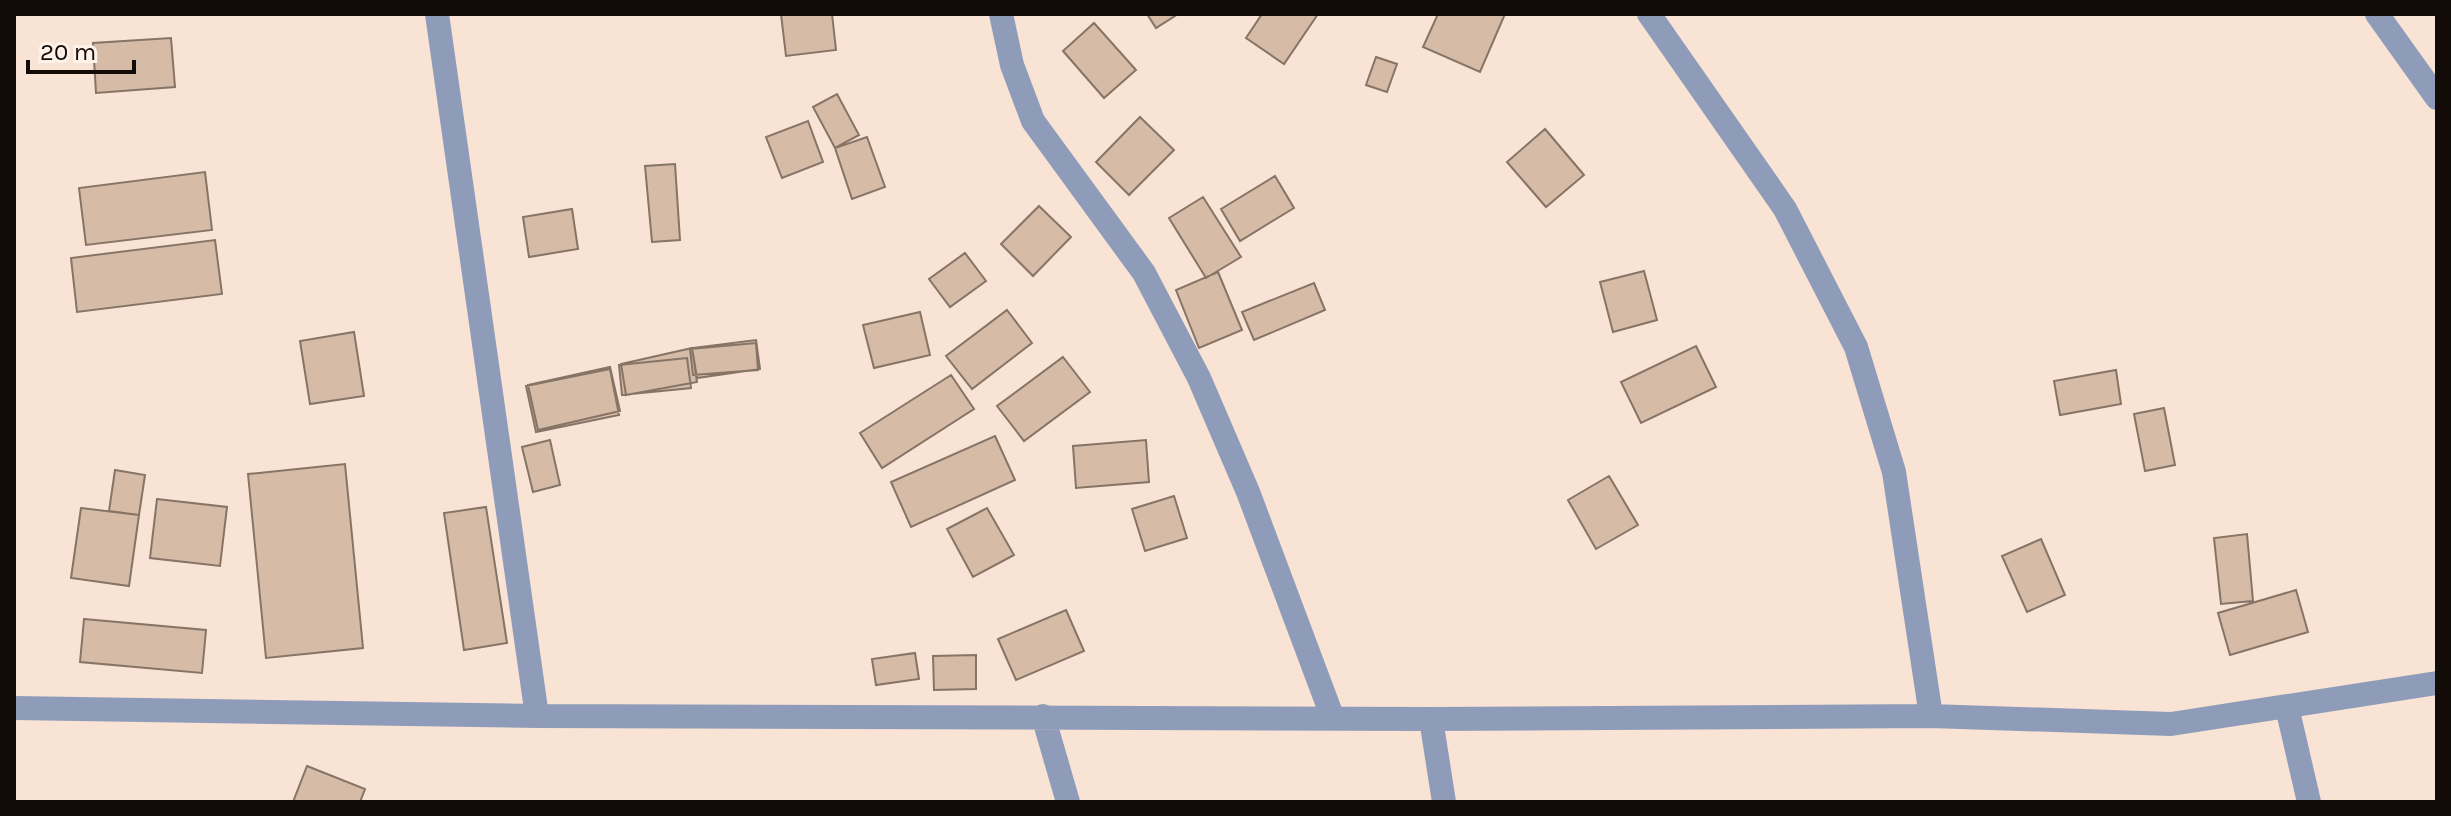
<svg xmlns="http://www.w3.org/2000/svg" width="2451" height="816" font-family="Karla,sans-serif">
  <style>
    .building { fill: #d6bba7; stroke: #867466; stroke-width: 2 }
    .lines { fill: none; stroke-linecap: round; stroke-linejoin: round }
    .minor { stroke: #8e9cb9; stroke-width: 24 }
  </style>
  <rect width="100%" height="100%" fill="#f8e3d4"/>
  <path class="building" d="M781 14H832L836 50 786 56Z
    M1147 14H1178L1156 28Z
    M1262 14H1318L1284 64 1246 38Z
    M1438 14H1505L1480 72 1423 47Z
    M1094 23 1136 70 1104 98 1063 51Z
    M171 38 175 87 96 93 93 43Z
    M1376 57 1397 64 1387 92 1366 85Z
    M837 94 859 135 835 148 813 107Z
    M1140 117 1174 150 1129 195 1096 162Z
    M808 121 823 162 782 178 766 137Z
    M1545 129 1584 175 1546 207 1507 162Z
    M867 137 885 187 852 199 835 148Z
    M675 164 680 240 652 242 645 166Z
    M205 172 212 230 86 245 79 188Z
    M1275 176 1294 208 1240 241 1221 209Z
    M1203 197 1241 257 1206 278 1169 218Z
    M1039 206 1071 237 1033 276 1001 244Z
    M572 209 578 249 529 257 523 217Z
    M215 240 222 294 77 312 71 258Z
    M965 253 986 281 950 307 929 279Z
    M1644 271 1657 320 1613 332 1600 282Z
    M1218 272 1242 330 1199 348 1176 290Z
    M1314 283 1325 310 1254 340 1242 312Z
    M1007 310 1032 343 972 389 946 356Z
    M920 312 930 355 874 368 863 325Z
    M354 332 364 396 310 404 300 341Z
    M756 340 760 369 697 378 692 348Z
    M756 343 758 370 693 375 690 349Z
    M1696 346 1716 387 1641 423 1621 382Z
    M692 348 697 382 626 395 621 364Z
    M1063 357 1090 392 1024 441 997 406Z
    M687 358 691 388 622 395 619 365Z
    M610 367 620 411 538 430 528 385Z
    M610 369 619 415 536 432 526 386Z
    M2116 370 2121 404 2060 415 2054 381Z
    M951 375 974 409 882 468 860 433Z
    M2164 408 2175 465 2145 471 2134 414Z
    M995 436 1015 480 911 527 891 482Z
    M550 440 560 485 533 492 522 447Z
    M1146 440 1149 482 1076 488 1073 446Z
    M345 464 363 648 266 658 248 474Z
    M115 470 145 475 139 515 109 511Z
    M1609 476 1638 525 1596 549 1568 500Z
    M1174 496 1187 538 1145 551 1132 509Z
    M157 499 227 507 220 566 150 558Z
    M486 507 507 643 464 650 444 513Z
    M81 508 139 515 129 586 71 578Z
    M987 508 1014 555 973 577 947 529Z
    M2247 534 2253 601 2221 604 2214 538Z
    M2041 539 2065 595 2027 612 2002 556Z
    M2296 590 2308 632 2230 655 2218 613Z
    M1066 610 1084 651 1016 680 998 639Z
    M84 619 206 630 202 673 80 662Z
    M915 653 919 679 876 685 872 659Z
    M976 655V689L934 690 933 656Z
    M307 766 365 789 360 802H293Z"/>
  <g class="lines">
    <path class="minor" d="M437 14 537 716
      M1001 14 1012 65 1033 121 1144 273 1199 378 1248 492 1332 716
      M1649 14 1785 209 1856 347 1894 472 1931 716
      M2377 14 2437 98
      M2287 707 2309 802
      M14 708 537 716 1431 719 1931 716 2171 724 2437 683
      M1043 716 1068 802
      M1431 719 1444 802"/>
  </g>
  <rect width="2451" height="816" fill="none" stroke="#120b07" stroke-width="32"/>
  <path d="M28 60v12h106v-12" fill="none" stroke="#120b07" stroke-width="4"/>
  <text x="40" y="60" font-size="24" fill="#120b07" stroke="#fff2e9" stroke-width="6" paint-order="stroke">20 m</text>
</svg>
